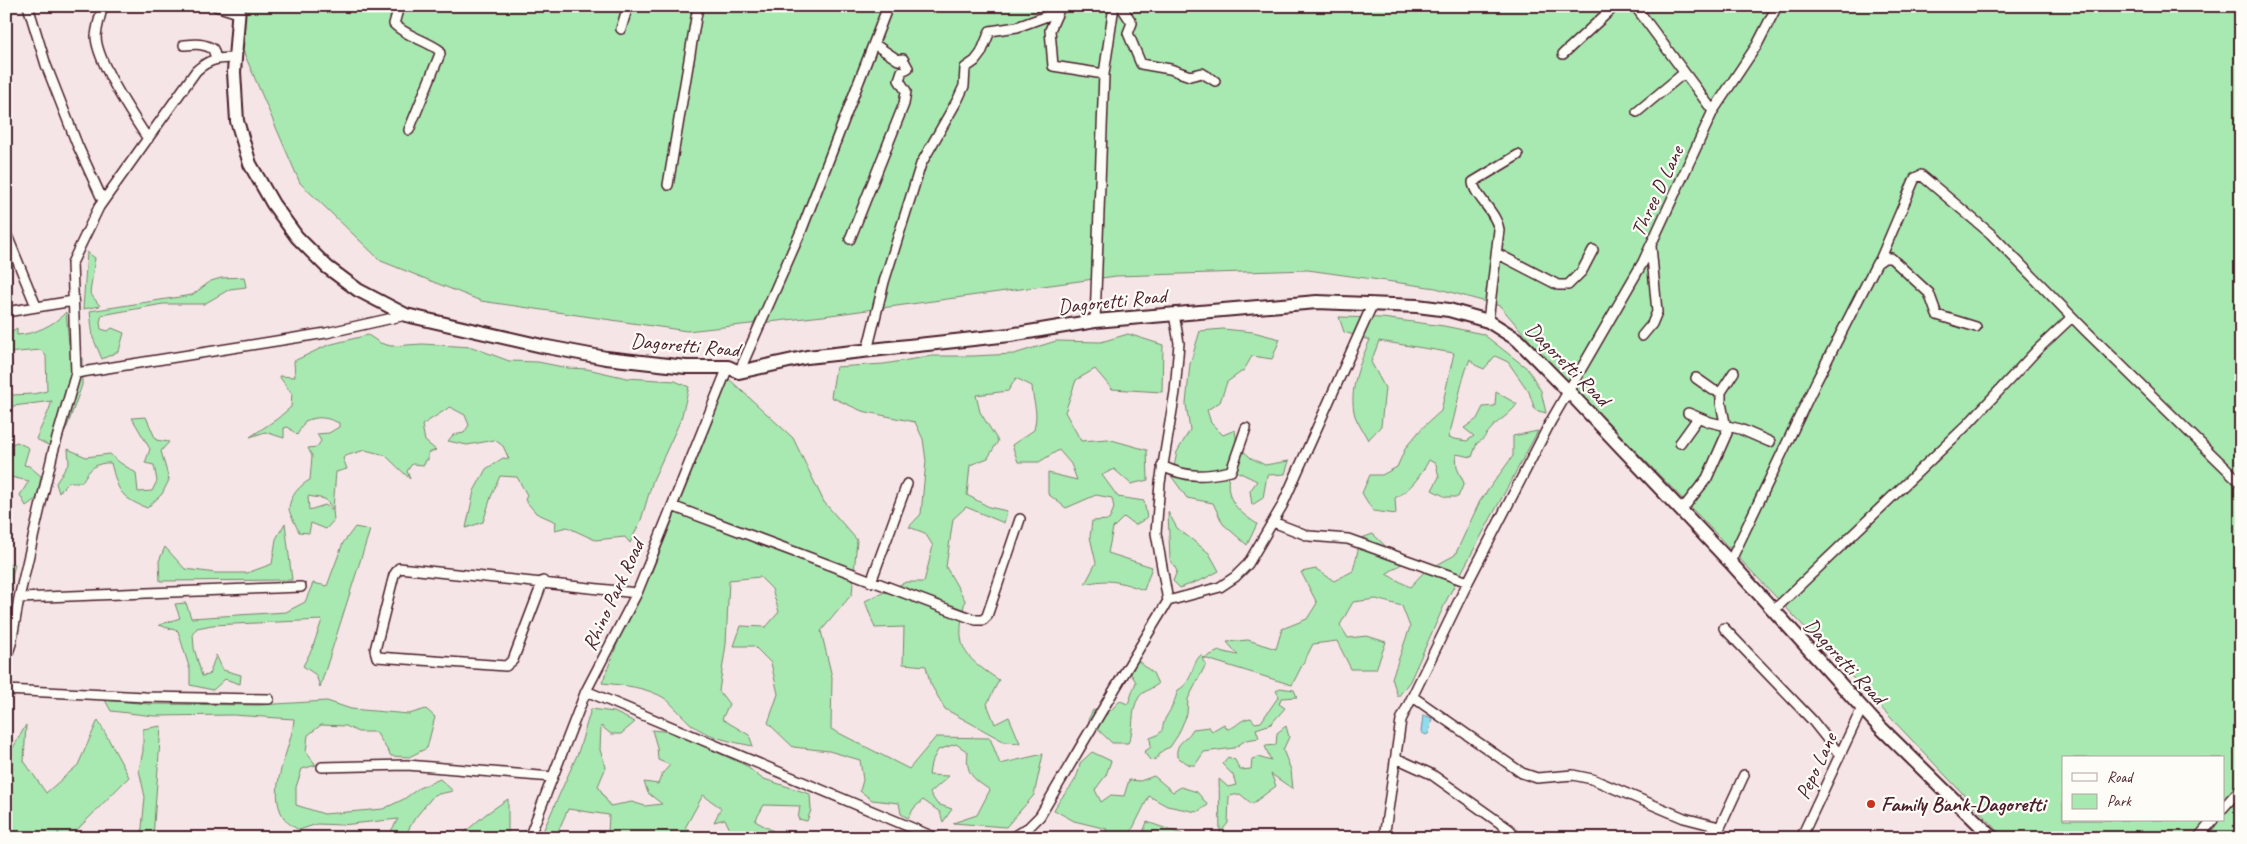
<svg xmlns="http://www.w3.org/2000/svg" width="2247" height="844" font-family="Caveat,sans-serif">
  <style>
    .green { fill: #a8e9b1; stroke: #79846e; fill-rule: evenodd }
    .water { fill: #8fdcee; stroke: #7390a0 }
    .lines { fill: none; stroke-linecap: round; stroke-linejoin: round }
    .minor-casing { stroke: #4a1f2b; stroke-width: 12 }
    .secondary-casing { stroke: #4a1f2b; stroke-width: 16 }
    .minor { stroke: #fdfcf7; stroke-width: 9 }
    .secondary { stroke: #fdfcf7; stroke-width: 12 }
    .poi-dot { fill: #c8321e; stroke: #fdfcf7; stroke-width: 2 }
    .labels { text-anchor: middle; stroke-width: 4.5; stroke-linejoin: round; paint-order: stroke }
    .street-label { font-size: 21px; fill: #4a1f2b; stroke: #fdfcf7 }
    .poi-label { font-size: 21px; font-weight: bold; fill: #4a1f2b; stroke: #fdfcf7; text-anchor: start }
  </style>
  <rect width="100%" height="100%" fill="#f6e5e6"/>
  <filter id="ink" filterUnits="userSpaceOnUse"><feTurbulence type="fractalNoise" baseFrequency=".02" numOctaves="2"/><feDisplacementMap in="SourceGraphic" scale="10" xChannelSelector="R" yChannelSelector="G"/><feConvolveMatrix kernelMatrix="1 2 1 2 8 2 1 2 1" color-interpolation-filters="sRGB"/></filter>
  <g filter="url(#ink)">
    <path class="green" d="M236 6H2241V838H2005L1699 516 1537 349 1500 306 1436 288 1308 270 1116 276 823 316 687 331 481 301 381 261 300 183 231 23ZM2063 758H2223V820H2063Z
      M87 252 95 258 90 293 100 306 83 309Z
      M244 277 246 287 230 289 204 304H163L102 315 100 322 101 329 108 331 112 328 124 333 119 351 102 359 93 338 90 311 192 295 211 281 221 278Z
      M66 312 69 344 82 356V385L67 427 48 445 36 439C41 426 48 415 52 401L6 407V389L12 395 33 394 47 391 46 356 41 350 6 353V335L17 328V335C35 334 54 325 66 312Z
      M1339 317 1382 318 1444 326 1483 334 1528 369 1541 391 1546 413 1535 410 1529 392 1508 362 1495 356 1484 369 1475 365 1470 359C1459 385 1457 412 1448 438L1467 441 1474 436 1464 428 1477 419 1483 407 1495 406 1496 392 1517 404C1509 416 1499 419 1491 429 1485 435 1485 439 1477 443L1472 457 1456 454 1457 468 1464 483 1458 497H1446L1432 490 1439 477 1436 464 1429 460C1420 477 1411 489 1395 498L1396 514 1373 511 1362 493 1370 475H1382L1397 467 1406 447 1422 428 1441 411 1454 353 1379 341 1371 362 1385 388 1381 426 1368 440C1364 432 1358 424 1355 416 1348 391 1360 362 1370 340L1344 332Z
      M1223 329 1253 332 1280 339 1272 359 1252 356 1244 370 1227 382 1220 402 1207 410 1211 423 1223 435 1235 430 1237 445 1251 458 1265 465 1289 461 1285 474 1267 475 1263 498 1252 505 1250 491 1257 481 1230 468C1224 497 1233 508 1257 524L1247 545 1223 524 1213 503 1187 498 1172 477 1177 452 1190 430 1186 404 1190 364 1200 331Z
      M1128 334 1163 345 1162 392 1112 389 1095 369 1076 380 1065 412 1081 441 1108 439 1147 450 1148 480 1131 484 1114 469 1102 475 1118 497 1144 501 1147 518 1135 525 1124 517 1113 528 1108 553 1152 567 1144 590C1120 582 1110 578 1085 584L1096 563 1090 537 1092 521 1109 520 1114 508 1112 498 1096 495 1066 508 1048 494V473L1077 480 1071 464 1059 450 1039 462H1018L1012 445 1034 430C1039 409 1033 405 1032 386L1016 378 1008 391 976 395 980 412 998 441 988 458 970 465 967 495 989 507 1007 511 1004 523 966 507 953 519 946 567 965 600C956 646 959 654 999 680L987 704 995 724 1009 717 1020 743 1005 742 945 709 930 683 926 666 903 664 904 627 875 628 865 601 906 582H924L933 546 925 533 909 527 921 514 926 461 923 439 915 422 862 411 831 397 836 367 884 364 932 356H973L1014 354 1056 341 1101 342Z
      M368 335 380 343 391 346 422 344 472 347 509 361 538 362 568 368 587 369 627 378 675 381 689 387 681 419 653 480 641 520 630 543 625 537 595 540 567 527 555 530 556 522 536 513 525 500 527 495 517 477 500 476 491 497 483 522 466 528 474 491 486 469 503 458 509 459 503 446 495 440 467 445 448 441 453 435 464 433 469 425 465 415 450 407 422 425 425 441 436 450 428 453V460H426L424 465 412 464 407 471 410 479 385 455 365 450 345 456 343 458 347 469 336 472 333 509 325 499 308 496 309 510 325 505 333 510 334 520 326 529 311 523 309 533 299 532C296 525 290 515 289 509 289 497 301 484 310 480L312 456 308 448 317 447 321 441 317 434 329 433 339 427V423C326 417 318 416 305 421L297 435 288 427 284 428V438L265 432 250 437 277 419 291 407 292 394 279 376 295 377 294 361 328 345Z
      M729 379 793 438 824 502 857 540 852 594 821 631 832 677 831 729 909 769 936 737 990 738 1000 764 1043 754 1034 795 1006 827 953 823 977 815 990 790C973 779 965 773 968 752L956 744 938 750 931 763 929 775 949 776 930 793 937 804 952 809 943 822 940 812 923 800 914 808 908 818 901 814 899 803 872 800 860 791 863 780 860 760 829 751 793 747 768 723 778 694 771 663 754 646H734L741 626 766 627 779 612 772 589 760 577 729 580 726 644 719 691 729 704 722 719 749 735 753 746C732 742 707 737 691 724 683 717 672 704 666 699 647 687 623 685 602 683L623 629 651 574Z
      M146 417 156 440 169 442 161 451 169 480 162 494 147 508C119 497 118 490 111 463 96 462 89 469 82 482H68L59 493 56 483 69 463 68 449 86 457 110 454 119 462 136 473 138 492 152 491 157 481 154 465 145 463 150 449 132 418Z
      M1538 431 1447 599 1410 681 1398 697 1392 678 1410 627 1402 606 1376 599 1353 602 1340 625 1348 638 1367 636 1386 642 1376 669H1351L1337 641 1313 644 1292 685 1204 658 1219 651 1238 655 1227 642 1248 640 1276 649 1282 629 1307 619 1317 603 1301 572 1316 569 1334 581 1353 571 1358 550 1353 541 1373 534 1403 563 1386 574 1410 587 1424 572 1455 555 1480 501 1513 456V436Z
      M17 442 29 448 24 465 29 466 41 476 37 498 26 506 20 495 29 481 6 476V446Z
      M1168 512 1177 528 1209 553 1219 571 1204 579 1180 588 1173 581 1177 571 1170 559Z
      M285 523 292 580 160 581 159 561 165 547 185 569 216 573H247L272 564 276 539Z
      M355 527 370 530 320 687 316 675 303 666 312 649 322 620 212 625 197 628 193 633 194 648 202 676 209 675 216 655 223 670 241 675 240 684 225 679 213 690 190 685V670L178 631 159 625 180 618 175 604 186 603 191 618 286 612 305 602 313 583 327 586 343 543Z
      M6 564H15L6 605Z
      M1202 654 1203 661 1206 664 1188 699 1187 714 1178 735 1170 747 1163 750 1156 759 1150 760 1144 752 1151 747 1150 738C1167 732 1160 728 1166 717 1172 708 1175 700 1178 690 1194 682 1190 664 1202 654Z
      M1137 660 1153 673 1158 684C1153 688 1142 692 1139 697 1129 712 1136 729 1128 743H1112L1088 720 1093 710 1105 716 1120 701 1128 704 1136 682 1131 674Z
      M1280 688 1294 690 1297 697 1281 698 1279 704 1285 708 1271 724 1256 729 1259 738 1246 740 1234 748 1204 752 1195 765H1190L1177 757C1175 741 1186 742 1193 729L1209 727 1212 731 1224 724 1227 729C1237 728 1239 719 1251 718L1255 723 1261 722 1279 696 1276 691Z
      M105 700 149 704 259 705 327 701 351 709 409 714 426 709 435 717 427 748 409 757 391 756 376 732H358L346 726 321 725 308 735 306 752 316 765 302 769 296 787V805L324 814 383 809 404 799 419 788 440 779 453 791 434 795 415 818 407 832 409 838H387L398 819 342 825 317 824 299 830C294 827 287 823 284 818 265 788 292 750 294 719L233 715 154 716 111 711Z
      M591 709 614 712 635 722 621 734H611L601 726 600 750 606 767 598 786 610 806 632 802 645 806 662 804 648 793 644 782 658 784 662 774 670 765 658 760 657 747 652 730 672 732 745 765 761 778 810 794 811 810 807 821 798 819 800 806 764 805 755 821 779 834 777 838H734L725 819 714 822 721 808 703 795 685 828 705 838H604L608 833 609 815 568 809 555 838H540L578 753Z
      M98 720 129 777 73 834 74 838H62L58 832V838H34L30 833 29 838H6V760L26 725 24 761 46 793 78 765Z
      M161 726 153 838H141L145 797 139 770 143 751V729Z
      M1286 726 1289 737 1283 750 1291 770 1293 789 1271 774 1276 786 1252 804 1240 794 1229 796 1228 823 1220 833 1219 779 1228 787 1236 785 1233 775 1222 764 1228 757 1235 760 1240 770 1251 769 1252 759 1258 757 1271 761 1265 746 1276 745 1277 733Z
      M1092 752 1111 761 1106 775 1095 790 1101 802 1111 795 1124 796 1129 780 1140 781 1154 776 1173 792 1181 787 1197 792 1208 805 1197 812 1167 806 1149 796 1128 838H1102L1107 829 1074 821 1054 810C1064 790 1077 787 1080 763Z
      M508 799V838H458L486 814Z
      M1147 822 1182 834 1181 838H1141Z"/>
    <path class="water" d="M1423 715 1432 718 1429 733 1426 735 1421 732Z"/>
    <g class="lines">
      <defs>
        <path id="minor" d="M28 6 46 65 77 144 103 201
          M103 6C100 16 97 26 96 36 96 60 134 118 148 139
          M216 6 238 13
          M399 6 394 24C406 36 425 40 439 50L440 54 409 130
          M1055 6 1058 12 1050 30 1053 66 1104 74
          M1121 6 1132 23 1128 33 1141 64 1170 69 1190 76 1202 73 1215 81
          M1635 6 1713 111
          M621 29 628 6
          M184 45C195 44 204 43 213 49L216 58
          M1563 54 1615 6
          M1637 112 1684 73
          M668 185 698 6
          M6 233 36 306
          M850 239 904 104 906 91 899 80 902 71 908 68 903 59 898 60 874 44
          M1498 254 1558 285H1568L1582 271 1593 250
          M1880 260 1915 178 1921 175 1991 234 2085 330 2241 483
          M6 312 73 301
          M1095 321 1104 74 1114 6
          M1488 321 1499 230C1496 211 1474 196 1473 182L1518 155
          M1642 336 1652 324 1657 312 1651 246
          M867 351 884 282 921 164 958 99 964 86 965 68 975 61 981 53 990 31 1017 27 1058 12
          M739 372 802 229 888 6
          M76 373 326 333 406 315
          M1696 378 1713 390 1721 392
          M1688 413 1710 422 1740 429 1770 442
          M1680 443 1698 418
          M1162 466C1187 478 1204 477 1231 471L1246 428
          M672 506 976 620H983L987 616 1020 519
          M1681 511 1707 478 1727 433 1721 403V392L1734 372
          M1273 522 1309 536 1348 539 1468 582
          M1730 562 1816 382 1877 263 1884 258H1891L1929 293 1937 315 1976 327
          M543 581 513 660 506 666 377 657 375 650 394 575 399 568 637 593
          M871 582 907 484
          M19 598 301 587
          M1168 601 1156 533 1160 483 1175 392 1179 343 1174 314
          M1773 611 1967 425 2037 350 2072 317
          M1724 628 1812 720 1840 755
          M6 658 11 644 19 598 53 452 76 373 72 263 99 207 196 71C209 59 218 58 235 58
          M6 690 145 697 269 699
          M586 691 936 838
          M1413 697 1522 773 1537 778 1573 775 1592 779 1684 818 1719 827
          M1396 758 1431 774 1510 830 1516 838
          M322 767 407 765 552 777
          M2223 808 2241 788
          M529 838 586 691 637 593 728 367
          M1011 838 1029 827 1040 816C1082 744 1124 672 1168 601L1220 587 1235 577 1248 564 1282 506 1373 303
          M1384 838 1401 720 1468 582 1551 421 1643 262 1713 111 1757 45 1777 6
          M1715 838 1744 775
          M1801 838 1862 708
          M2198 838 2213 820"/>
        <path id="secondary" d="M239 6 234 72 237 121 250 164 273 204 297 237 327 267 358 290 406 315 542 346 606 358 686 367H728L739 372 807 357 1010 335 1095 321 1317 302 1417 306 1449 310 1488 321 1518 340 1569 392 1730 562 1874 721 1993 838"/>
      </defs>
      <use href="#minor" class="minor-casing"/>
      <use href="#secondary" class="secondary-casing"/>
      <use href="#minor" class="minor"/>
      <use href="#secondary" class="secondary"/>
    </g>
  </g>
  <circle class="poi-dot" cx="1871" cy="804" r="5"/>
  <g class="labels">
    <g class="street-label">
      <text transform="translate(1657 191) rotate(-65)" y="7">Three D Lane</text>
      <text transform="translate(1112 301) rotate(-6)" y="7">Dagoretti Road</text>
      <text transform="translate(685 345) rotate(5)" y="7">Dagoretti Road</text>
      <text transform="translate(1568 364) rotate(45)" y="7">Dagoretti Road</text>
      <text transform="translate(613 595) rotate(-65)" y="7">Rhino Park Road</text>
      <text transform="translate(1845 661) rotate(47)" y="7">Dagoretti Road</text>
      <text transform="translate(1816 766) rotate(-65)" y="7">Pepo Lane</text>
    </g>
    <g class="poi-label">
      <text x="1881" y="811">Family Bank-Dagoretti</text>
    </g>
  </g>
  <rect width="2247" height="844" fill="none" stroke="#fdfcf7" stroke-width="25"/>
  <rect x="12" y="12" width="2222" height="819" fill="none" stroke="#4a1f2b" stroke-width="2" filter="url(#ink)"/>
  <rect x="2062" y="756" width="162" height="65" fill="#fdfcf7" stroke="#b5a4a5"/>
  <rect x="2072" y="773" width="25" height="8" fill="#fdfcf7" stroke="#b5a4a5"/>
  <text x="2107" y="782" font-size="15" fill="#4a1f2b">Road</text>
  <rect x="2072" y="794" width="25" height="15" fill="#a8e9b1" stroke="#b5a4a5"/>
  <text x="2107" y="806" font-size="15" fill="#4a1f2b">Park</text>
</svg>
